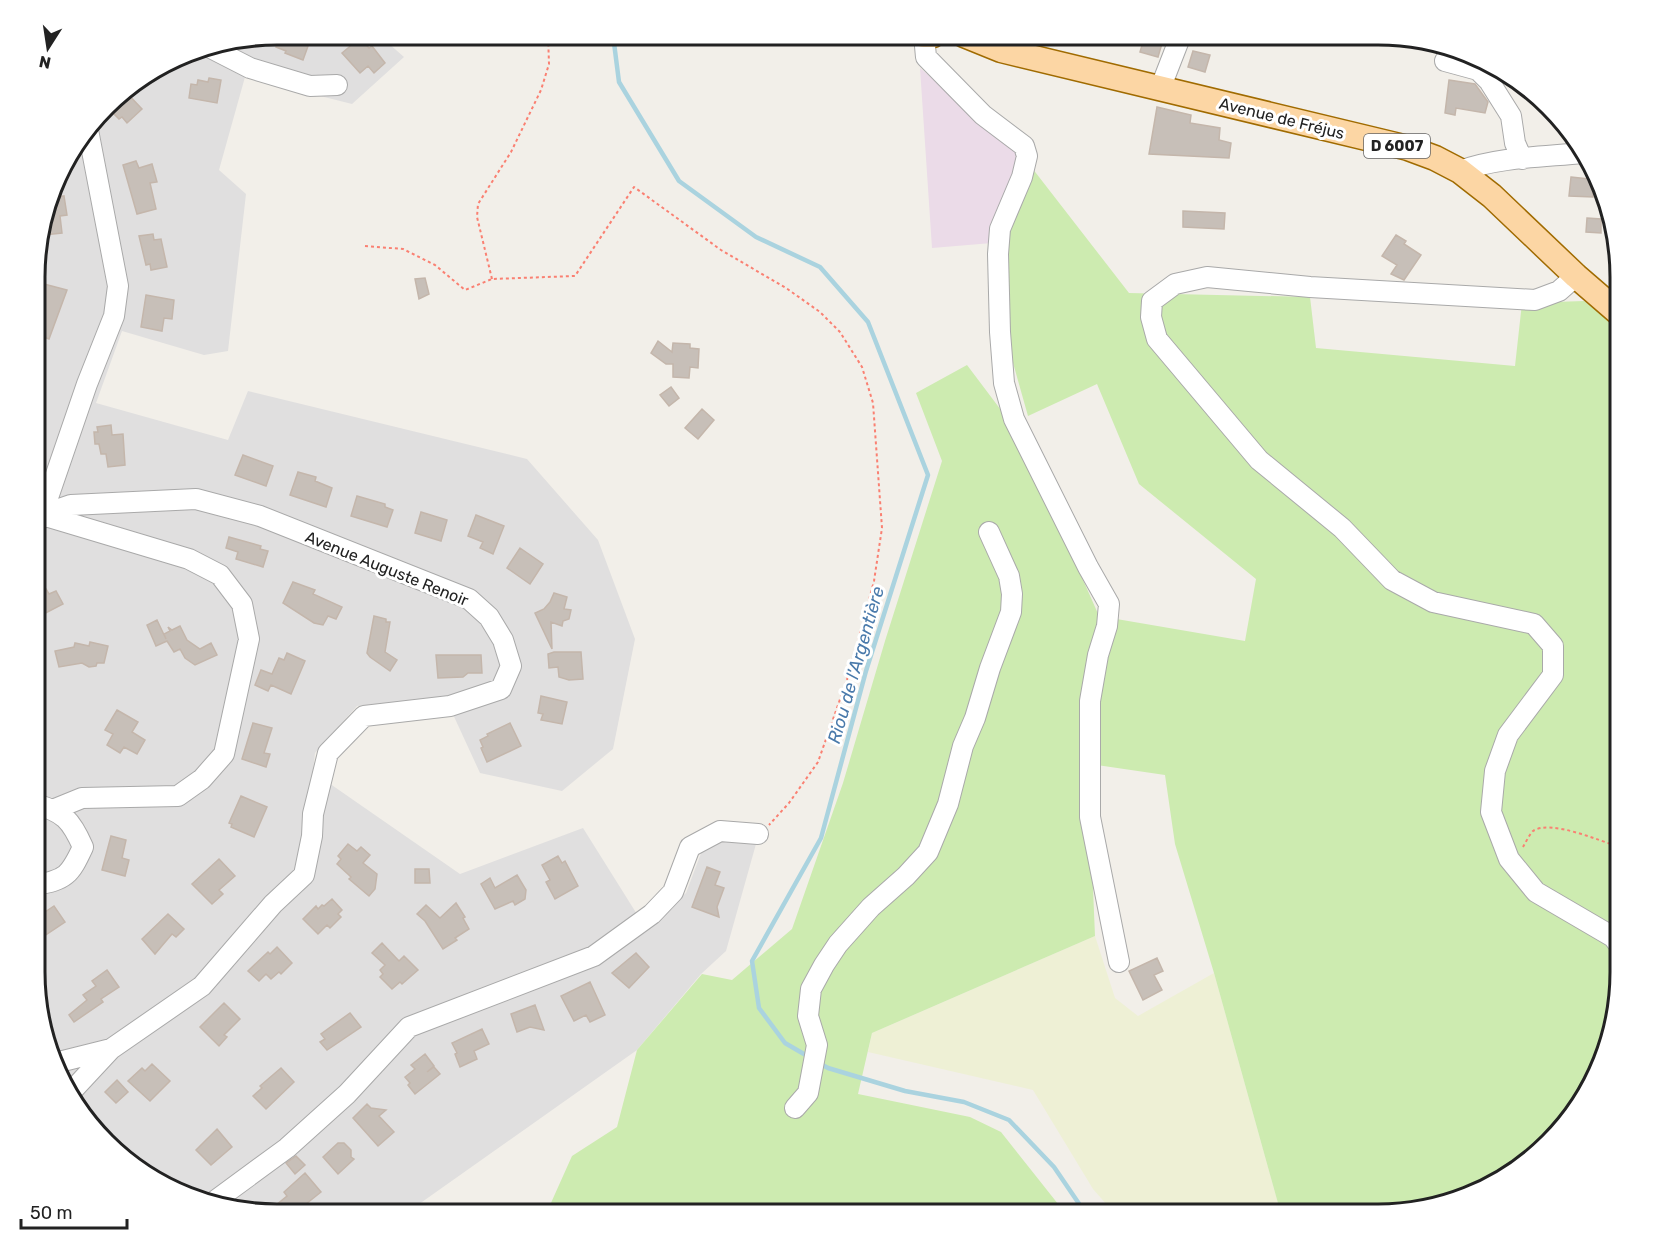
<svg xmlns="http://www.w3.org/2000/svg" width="1655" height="1249" font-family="Rubik,sans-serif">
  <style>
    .residential { fill: #e0dfdf }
    .industrial { fill: #ebdbe8 }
    .farmland { fill: #eef0d5 }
    .grass { fill: #cdebb0 }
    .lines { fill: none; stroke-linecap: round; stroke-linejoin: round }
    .stream { stroke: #aad3df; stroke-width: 4.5 }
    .building { fill: #c7bfb8; stroke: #c4b6ab; stroke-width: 1.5 }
    .minor-casing { stroke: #a9a9a9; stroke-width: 22 }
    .major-casing { stroke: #a06b00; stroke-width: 27 }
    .path { stroke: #fa8072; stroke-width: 2; stroke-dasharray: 3 3; stroke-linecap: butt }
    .minor { stroke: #fff; stroke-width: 20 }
    .major { stroke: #fcd6a4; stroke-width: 24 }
    .labels { text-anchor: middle; stroke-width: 6; stroke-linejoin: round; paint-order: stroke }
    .shield { fill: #fff; stroke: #646464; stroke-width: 1.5 }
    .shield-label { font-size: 15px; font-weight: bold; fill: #222 }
    .street-label { font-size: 16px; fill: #222; stroke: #fff }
    .water-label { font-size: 18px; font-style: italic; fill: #4a7aab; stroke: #fff }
    .rim { fill: none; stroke: #222; stroke-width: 3 }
  </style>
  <rect width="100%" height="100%" fill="#f2efe9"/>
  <path class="residential" d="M277 35H379L404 57 352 104 245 77 219 170 246 194 228 351 204 355 122 331 96 403 228 440 248 391 527 459 598 540 635 639 613 749 562 791 480 773 445 697 357 706 315 753 313 772 460 874 583 828 645 927 686 893 709 832 756 844 726 951 701 974 637 1050 405 1214H261L184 1196 117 1155 60 1080 35 988 37 245 67 156 117 94 199 47Z"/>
  <path class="industrial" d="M920 68 1022 155 992 243 932 248Z"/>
  <path class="farmland" d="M1095 936 1115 998 1138 1016 1214 973 1281 1214H1115L1093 1189 1033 1090 868 1052 872 1033Z"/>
  <path class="grass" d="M1022 155 1129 293 1310 297 1316 348 1515 366 1522 303 1584 301 1620 328V988L1602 1065 1561 1132 1485 1190 1378 1214H1281L1214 973 1175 844 1165 775 1090 764V817L1095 936 872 1033 858 1094 970 1117 1001 1132 1066 1214H546L572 1156 617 1127 637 1050 702 974 732 980 792 929 843 783 885 641 942 461 916 393 967 365 1013 426 1042 487 1099 616 1245 641 1256 579 1139 484 1097 384 1028 416 1006 338 992 243Z"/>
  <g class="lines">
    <path class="stream" d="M613 35 619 82 679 181 756 237 820 267 868 322 928 475 866 671 821 838 752 961 759 1008 785 1043 809 1057
      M819 1063 828 1068 905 1091 964 1102 1009 1120 1054 1167 1086 1214"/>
  </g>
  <path class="building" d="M281 34 312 35 303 60 285 53 286 51 276 47Z
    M1145 35 1163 40 1158 57 1140 52Z
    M360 38 369 48 372 46 385 63 374 73 368 66 360 73 342 53Z
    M1193 51 1210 55 1205 72 1188 67Z
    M209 78 221 80 217 103 189 98 191 84 197 85 198 80 208 82Z
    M1449 80 1475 84 1488 102 1485 113 1456 108 1455 115 1445 113Z
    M124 90 142 109 127 123 122 117 119 119 107 107 117 94Z
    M1157 107 1191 115 1190 123 1220 128 1219 140 1231 143 1229 158 1149 154Z
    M136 161 139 168 152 164 157 182 150 183 156 209 137 214 123 165Z
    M1571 177 1598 180 1601 191H1593V197L1569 196Z
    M64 196 67 215 60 216 62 233 44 235 43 227 53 198Z
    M1183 211 1225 213 1224 229 1183 227Z
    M1587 218 1601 219V233L1586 232Z
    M153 234 154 240 161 239 167 267 151 270 150 264 146 265 139 236Z
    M1396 235 1406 241 1404 244 1421 255 1404 280 1391 274 1397 265 1382 256Z
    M425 278 429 294 419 299 415 279Z
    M44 284 67 290 49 339 36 334V309Z
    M146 295 174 300 172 319 164 318 162 331 141 327Z
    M658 341 672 352 673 343 690 344V348L699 349 698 368 690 367 689 378 673 377V364H666L651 353Z
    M671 387 679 398 669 406 660 395Z
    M702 409 714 420 698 439 685 428Z
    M111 425 112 435 123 434 125 465 108 467 106 454H101L99 444H95L94 432H98L97 427Z
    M243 455 273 466 266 486 235 475Z
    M298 472 316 477 315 481 332 488 326 507 290 495Z
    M357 496 385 504V507L393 510 387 527 351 516Z
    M421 512 447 520 441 541 415 533Z
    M476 515 504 526 493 554 480 548 483 542 468 536Z
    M229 537 261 546 260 549 268 551 263 567 236 559 238 552 226 548Z
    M520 548 543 564 530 584 507 568Z
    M293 582 315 590 313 594 342 607 336 619 328 616 323 625 314 623 283 603Z
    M46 589 49 594 56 591 63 604 36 618V594Z
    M554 593 567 597 564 609 571 610 569 619 563 621 562 626 551 622 552 649 535 613 544 609 550 602Z
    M374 616 386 619V622H390L385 652 397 660 390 671 370 657 367 653Z
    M157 620 166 639 164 634 170 631 168 627 172 630 180 626 187 640 200 649 211 643 217 655 195 665 185 658 180 649 174 652 167 641 156 646 147 625Z
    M90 642 108 646 104 663H97L96 666 89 667 82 663 59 667 55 651 74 647 75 643 89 646Z
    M554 652H581L583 679 569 680 559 677 558 667 549 668 548 654Z
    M287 653 305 661 291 694 271 685 268 691 255 685 261 670 272 674 279 658 284 660Z
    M436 655H481L482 673H468L463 677 438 678Z
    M541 696 567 702 562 724 541 720 543 714 538 713Z
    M117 710 138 722 132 732 145 740 137 754 124 747 120 753 107 745 113 734 105 730Z
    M253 723 272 728 264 753 270 754 266 767 242 759Z
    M510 723 521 746 487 762 481 748 483 747 480 740 488 736 487 734Z
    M241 796 267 807 254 837 231 827 232 824 229 823Z
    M111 836 126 840 122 858 129 860 125 876 102 870Z
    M348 844 357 851 361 847 370 855 363 863 377 874 375 889 369 896 349 879 351 877 337 864 341 859 338 856Z
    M558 856 562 863 565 861 578 886 555 899 546 882 550 880 542 865Z
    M219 859 235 876 219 890 223 894 212 904 192 884Z
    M707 867 720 872 715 885 724 888 717 907 719 917 692 907Z
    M415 869H429L430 883H415Z
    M517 875 526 890 525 899 515 905 513 901 495 909 481 884 490 878 495 888Z
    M332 899 342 910 338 914 341 917 330 928 327 925 318 934 303 919 316 906 318 909 322 905 324 906Z
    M456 903 465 917 463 918 469 929 455 938 457 940 443 949 425 921 417 914 426 905 440 918Z
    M35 905 42 914 54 906 65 922 35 942Z
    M168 914 184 929 176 937 172 934 155 954 142 939Z
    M382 943 399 961 404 956 418 970 402 984 400 982 392 989 380 977 383 974 380 970 385 965 372 953Z
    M277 947 292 963 281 974 279 972 271 979 266 974 259 981 248 971 268 952 270 954Z
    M636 953 649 967 629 988 612 973Z
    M1157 958 1163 971 1154 975 1162 990 1143 1000 1129 971Z
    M107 970 119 987 101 999 103 1002 74 1022 69 1015 87 1000 83 995 96 986 92 981Z
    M590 982 605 1015 590 1022 586 1015 574 1021 561 996Z
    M224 1003 240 1019 224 1035 227 1037 219 1046 200 1027Z
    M535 1005 544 1030 530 1027 517 1032 511 1014Z
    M350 1013 361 1027 327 1050 320 1042 325 1039 321 1034Z
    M482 1029 489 1044 474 1051 477 1059 460 1067 455 1054 457 1053 452 1043Z
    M425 1054 434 1066 427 1072 434 1067 440 1074 415 1094 408 1085 410 1083 405 1077 415 1069 411 1065Z
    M152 1064 170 1081 150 1101 128 1081 142 1068 145 1071Z
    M281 1068 294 1082 266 1109 253 1096 262 1088 260 1086Z
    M117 1080 128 1092 116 1103 105 1092Z
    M367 1104 371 1108 386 1110 379 1116 394 1132 378 1146 353 1118Z
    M217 1129 232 1147 211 1165 196 1150Z
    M338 1143H344L351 1150V1157L354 1159 338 1174 323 1157Z
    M296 1156 305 1165 295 1174 286 1163Z
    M305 1173 321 1192 306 1204 310 1209 304 1214H265L287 1196 284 1192Z"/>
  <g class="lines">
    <defs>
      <path id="minor" d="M924 35 926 57 983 115 1024 146 1027 156 1022 177 1000 229 998 254 1000 332 1004 383 1014 419 1088 567 1109 604 1107 626 1098 655 1090 701V817L1119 962
        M207 46 250 68 310 86 337 85
        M1445 61 1478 70 1489 81 1511 116 1515 143 1522 159
        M1160 89 1181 35
        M1460 171C1499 157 1542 157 1583 153
        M1576 276 1559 291 1535 300 1310 287 1207 277 1175 284 1152 301 1151 317 1157 339 1259 460 1342 528 1392 580 1433 602 1534 624 1553 646V675L1508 735 1495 771 1491 812 1509 859 1536 892 1613 937 1620 946
        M39 520 42 515 189 559 220 575 242 604 249 639 224 754 202 779 178 796 82 798 55 809
        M35 885C66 880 70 875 83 847 71 820 64 812 35 804
        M55 1063 111 1049
        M70 1093 111 1049 202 986 273 904 304 875 312 836 313 814 328 753 364 716 450 706 501 689 511 666 503 640 489 617 469 599 260 516 196 499 71 505 42 515 87 384 114 316 118 286 88 130
        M795 1108 808 1093 817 1045 808 1016 811 989 824 965 838 944 871 907 906 876 928 852 948 804 963 746 975 718 990 668 1011 612 1012 594 1009 576 989 532
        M212 1203 287 1148 347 1094 409 1027 594 956 652 914 673 892 690 847 720 831 758 834"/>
      <path id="major" d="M924 35H933
        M964 35 1001 50 1408 148 1435 158 1460 171 1492 196 1576 276 1620 314"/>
    </defs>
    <use href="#minor" class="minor-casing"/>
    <use href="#major" class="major-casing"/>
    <path class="path" d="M1033 35 1043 40
      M365 246 403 249 435 265 465 290 492 279 575 276 634 187 721 250 786 288 820 312 840 332 862 367 873 403 882 528 874 581 851 668 818 762 789 803 769 825
      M492 279 477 217 478 204 511 152 541 90 549 64 548 35
      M1523 847C1526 842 1529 835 1533 831 1551 819 1599 841 1620 847"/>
    <use href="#minor" class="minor"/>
    <use href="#major" class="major"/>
  </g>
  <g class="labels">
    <rect class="shield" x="1364" y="134" width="66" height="24" rx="4.5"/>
    <g class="shield-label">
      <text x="1397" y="151">D 6007</text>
    </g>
    <g class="street-label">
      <text transform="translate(1282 118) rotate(14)" y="6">Avenue de Fréjus</text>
      <text transform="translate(387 568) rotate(22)" y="6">Avenue Auguste Renoir</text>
    </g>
    <g class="water-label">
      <text transform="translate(856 665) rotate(-74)" y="6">Riou de l'Argentière</text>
    </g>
  </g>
  <path d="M0 0H1655V1249H0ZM277 45H1378A232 232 0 0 1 1610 277V972A232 232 0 0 1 1378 1204H277A232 232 0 0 1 45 972V277A232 232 0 0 1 277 45Z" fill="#fff" fill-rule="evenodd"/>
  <path class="rim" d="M277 45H1378A232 232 0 0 1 1610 277V972A232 232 0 0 1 1378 1204H277A232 232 0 0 1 45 972V277A232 232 0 0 1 277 45Z"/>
  <g transform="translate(48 48) rotate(192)" stroke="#ffffff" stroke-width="4.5" paint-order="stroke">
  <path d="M0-4.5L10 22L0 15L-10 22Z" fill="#222222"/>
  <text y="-9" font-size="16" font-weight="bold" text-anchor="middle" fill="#222222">N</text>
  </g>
  <path d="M21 1219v9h106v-9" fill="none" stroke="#222222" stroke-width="3"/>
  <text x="30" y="1219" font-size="18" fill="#222222" stroke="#ffffff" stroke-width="4.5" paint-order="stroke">50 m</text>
</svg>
